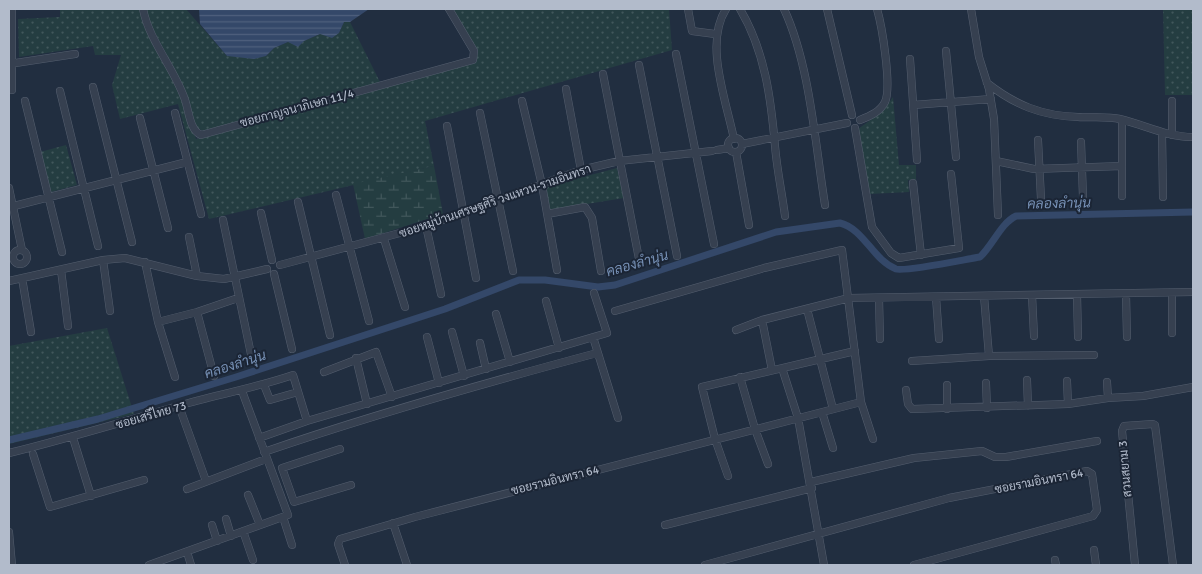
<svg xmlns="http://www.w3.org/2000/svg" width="1202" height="574" font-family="Signika,Sarabun,sans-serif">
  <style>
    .grass { fill: url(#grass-dots) }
    .wetland { fill: url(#wetland-marsh) }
    .water { fill: url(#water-rules) }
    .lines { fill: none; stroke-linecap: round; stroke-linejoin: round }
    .canal { stroke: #344869; stroke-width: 7 }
    .minor-casing { stroke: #545e6e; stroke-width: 8 }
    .minor { stroke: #364050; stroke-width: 7 }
    .labels { text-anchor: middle; stroke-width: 4; stroke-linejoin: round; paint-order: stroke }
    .street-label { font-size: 12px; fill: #b2bbcb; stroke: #1b2535 }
    .water-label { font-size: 14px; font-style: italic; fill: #7690b5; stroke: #1b2535 }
  </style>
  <defs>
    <pattern id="grass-dots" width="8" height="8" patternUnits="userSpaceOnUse" patternTransform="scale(1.25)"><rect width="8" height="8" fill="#243d41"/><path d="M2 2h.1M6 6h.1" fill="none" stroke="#41575b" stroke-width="1.8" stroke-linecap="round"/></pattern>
    <pattern id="wetland-marsh" width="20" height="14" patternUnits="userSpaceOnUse" patternTransform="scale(1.25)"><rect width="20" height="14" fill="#243d41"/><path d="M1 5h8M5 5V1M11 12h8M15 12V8" fill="none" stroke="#41575b"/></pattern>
    <pattern id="water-rules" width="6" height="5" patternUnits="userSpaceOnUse" patternTransform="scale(1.25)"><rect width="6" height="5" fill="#344869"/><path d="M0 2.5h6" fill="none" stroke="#4f607d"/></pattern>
  </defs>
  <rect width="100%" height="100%" fill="#212e40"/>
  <path class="grass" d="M60 9H141L144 25 176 83 196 139 474 63 478 51 453 9H669L672 50 425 121 434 166 209 219 178 104 120 119 112 85 121 55H95L93 46 19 57 18 19 60 17Z
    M146 9H186L227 56H266L274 48 288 42 304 41 320 34 339 33 344 22H350L380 82 204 131C190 128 189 103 185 91 175 67 160 44 149 21Z
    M1163 9H1193V95H1165Z
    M893 97 899 165H916V180H908L909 192 870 194 858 129 883 111Z
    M66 145 77 185 51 192 40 152Z
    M617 168 624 198 550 210 545 190 549 186Z
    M107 328 134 414 9 444V346Z"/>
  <path class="wetland" d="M434 166 443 214 365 239 353 184Z"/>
  <path class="water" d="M199 9H369L350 22H344L339 33 332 38 320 34 304 41 298 47 288 42 274 48 266 56 254 59 227 56 200 24Z"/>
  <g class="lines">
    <path class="canal" d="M9 440 98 419 236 377 445 309 519 280H545L598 287 615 285 776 232 840 223C864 229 873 260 896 269 905 272 967 259 980 257 993 245 1001 223 1016 216L1193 212"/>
    <defs>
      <path id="minor" d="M12 9V90
        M143 9C149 40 173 67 184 97 189 109 189 130 201 135L473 60 474 51 449 9
        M688 9 692 31 715 34
        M726 9C704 43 726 100 734 139
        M740 9C765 51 771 99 775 146 777 170 782 193 785 216
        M784 9C810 65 815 143 825 205
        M827 9 852 115
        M971 9 979 57 989 89 994 119 998 215
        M946 51 956 157
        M676 54 714 244
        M910 59 917 160
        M9 64 75 54
        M639 65 677 256
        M603 74 640 264
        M987 83C1015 105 1042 116 1078 117 1091 118 1107 116 1120 119 1145 125 1167 137 1193 137
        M93 87 132 242
        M566 89 581 170
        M60 91 98 246
        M25 101 62 252
        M522 101 542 185 557 270
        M1172 101V135
        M913 105 991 99
        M175 113 201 214
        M480 113 513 271
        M140 118 168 228
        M860 120C870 116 880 112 885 102 892 87 882 26 877 9
        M447 126 476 278
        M855 128 872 227 891 253 899 258 959 248 951 174
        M1162 133 1163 197
        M728 145a7 7 0 1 1 14 0a7 7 0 1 1-14 0Z
        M1038 140 1041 199
        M1081 142 1083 197
        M742 144 847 123
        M717 150 729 148
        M736 152 749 225
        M996 161 1034 169 1122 166
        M913 183 921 255
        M9 188 22 250
        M336 195 369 321
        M1122 196V120
        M298 202 330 335
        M14 206 187 162
        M261 213 272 260
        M547 214 585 207 592 218 601 271
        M223 220 252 359
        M426 226 441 294
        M189 237 197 276
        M384 239 405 307
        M13 257a7 7 0 1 1 14 0a7 7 0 1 1-14 0Z
        M103 260 110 311
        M145 262 158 322 175 377
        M280 265 426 226 581 170 619 161 712 151
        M61 270 68 326
        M274 274 292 349
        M22 278 31 332
        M9 281 103 260 125 258 197 276 224 279 267 269
        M1172 293V333
        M1077 294 1078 337
        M1126 294 1127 337
        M1032 295 1034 336
        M984 296 989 356
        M936 297 939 339
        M879 298 880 339
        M546 301 559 348
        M807 309 833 409
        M615 311 764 268 842 250 861 402 873 439
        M197 312 214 376
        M496 314 510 362
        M762 320 772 370
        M158 322 197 312 238 298
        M736 330 762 320 849 298 1193 292
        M452 332 464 376
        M427 337 439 383
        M593 337 618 418
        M480 343 486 369
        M356 358 367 404
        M912 361 989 356 1094 355
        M782 368 798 418 824 565
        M324 372 376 352 392 397
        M740 377 755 429 768 464
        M1027 380 1028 406
        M1067 381 1068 404
        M1107 382 1108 398
        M986 383 987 408
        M264 385 270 400 298 392
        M947 385V409
        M906 390 908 404 912 409 1068 404 1108 398 1143 396 1193 387
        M179 406 206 481
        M822 412 833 448
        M73 438 91 496
        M259 438 307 421 607 333 594 293
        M340 449 282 468 294 502 351 485
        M264 452C374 414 485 383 597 353
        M9 453C66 439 122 422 178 406 216 395 255 388 293 375L307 421
        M33 454 50 507 144 480
        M728 476 715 439 702 387 855 351
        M811 482 914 458 982 451 995 457H1006L1097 441
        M187 489 266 459
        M248 495 260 525
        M283 517 292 545
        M226 519 231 536
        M393 523 407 565
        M212 525 217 541
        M665 525 812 488
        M243 531 253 560
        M9 532 12 565
        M1094 550 1096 565
        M187 552 191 565
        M1055 560 1056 565
        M149 565 288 515 242 391
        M345 565 338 544 340 539 415 517 861 402
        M705 565 949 498 1087 471 1092 474 1097 510 1093 516 914 565
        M1135 565 1122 431 1124 426 1153 424 1155 425 1173 565"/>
    </defs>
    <use href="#minor" class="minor-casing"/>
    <use href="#minor" class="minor"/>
  </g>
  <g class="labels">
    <g class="street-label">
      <text transform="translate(297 108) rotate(-15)" y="4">ซอยกาญจนาภิเษก 11/4</text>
      <text transform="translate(495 201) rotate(-19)" y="4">ซอยหมู่บ้านเศรษฐศิริ วงแหวน-รามอินทรา</text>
      <text transform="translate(151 415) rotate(-16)" y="4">ซอยเสรีไทย 73</text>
      <text transform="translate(1125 469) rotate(-95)" y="4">สวนสยาม 3</text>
      <text transform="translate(555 480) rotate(-14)" y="4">ซอยรามอินทรา 64</text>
      <text transform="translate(1039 481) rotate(-11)" y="4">ซอยรามอินทรา 64</text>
    </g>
    <g class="water-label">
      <text transform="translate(1059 203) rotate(-1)" y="5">คลองลำนุ่น</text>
      <text transform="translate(637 263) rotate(-16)" y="5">คลองลำนุ่น</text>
      <text transform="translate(235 364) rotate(-18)" y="5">คลองลำนุ่น</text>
    </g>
  </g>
  <rect width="1202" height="574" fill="none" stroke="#b2bbcb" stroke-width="20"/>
</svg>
